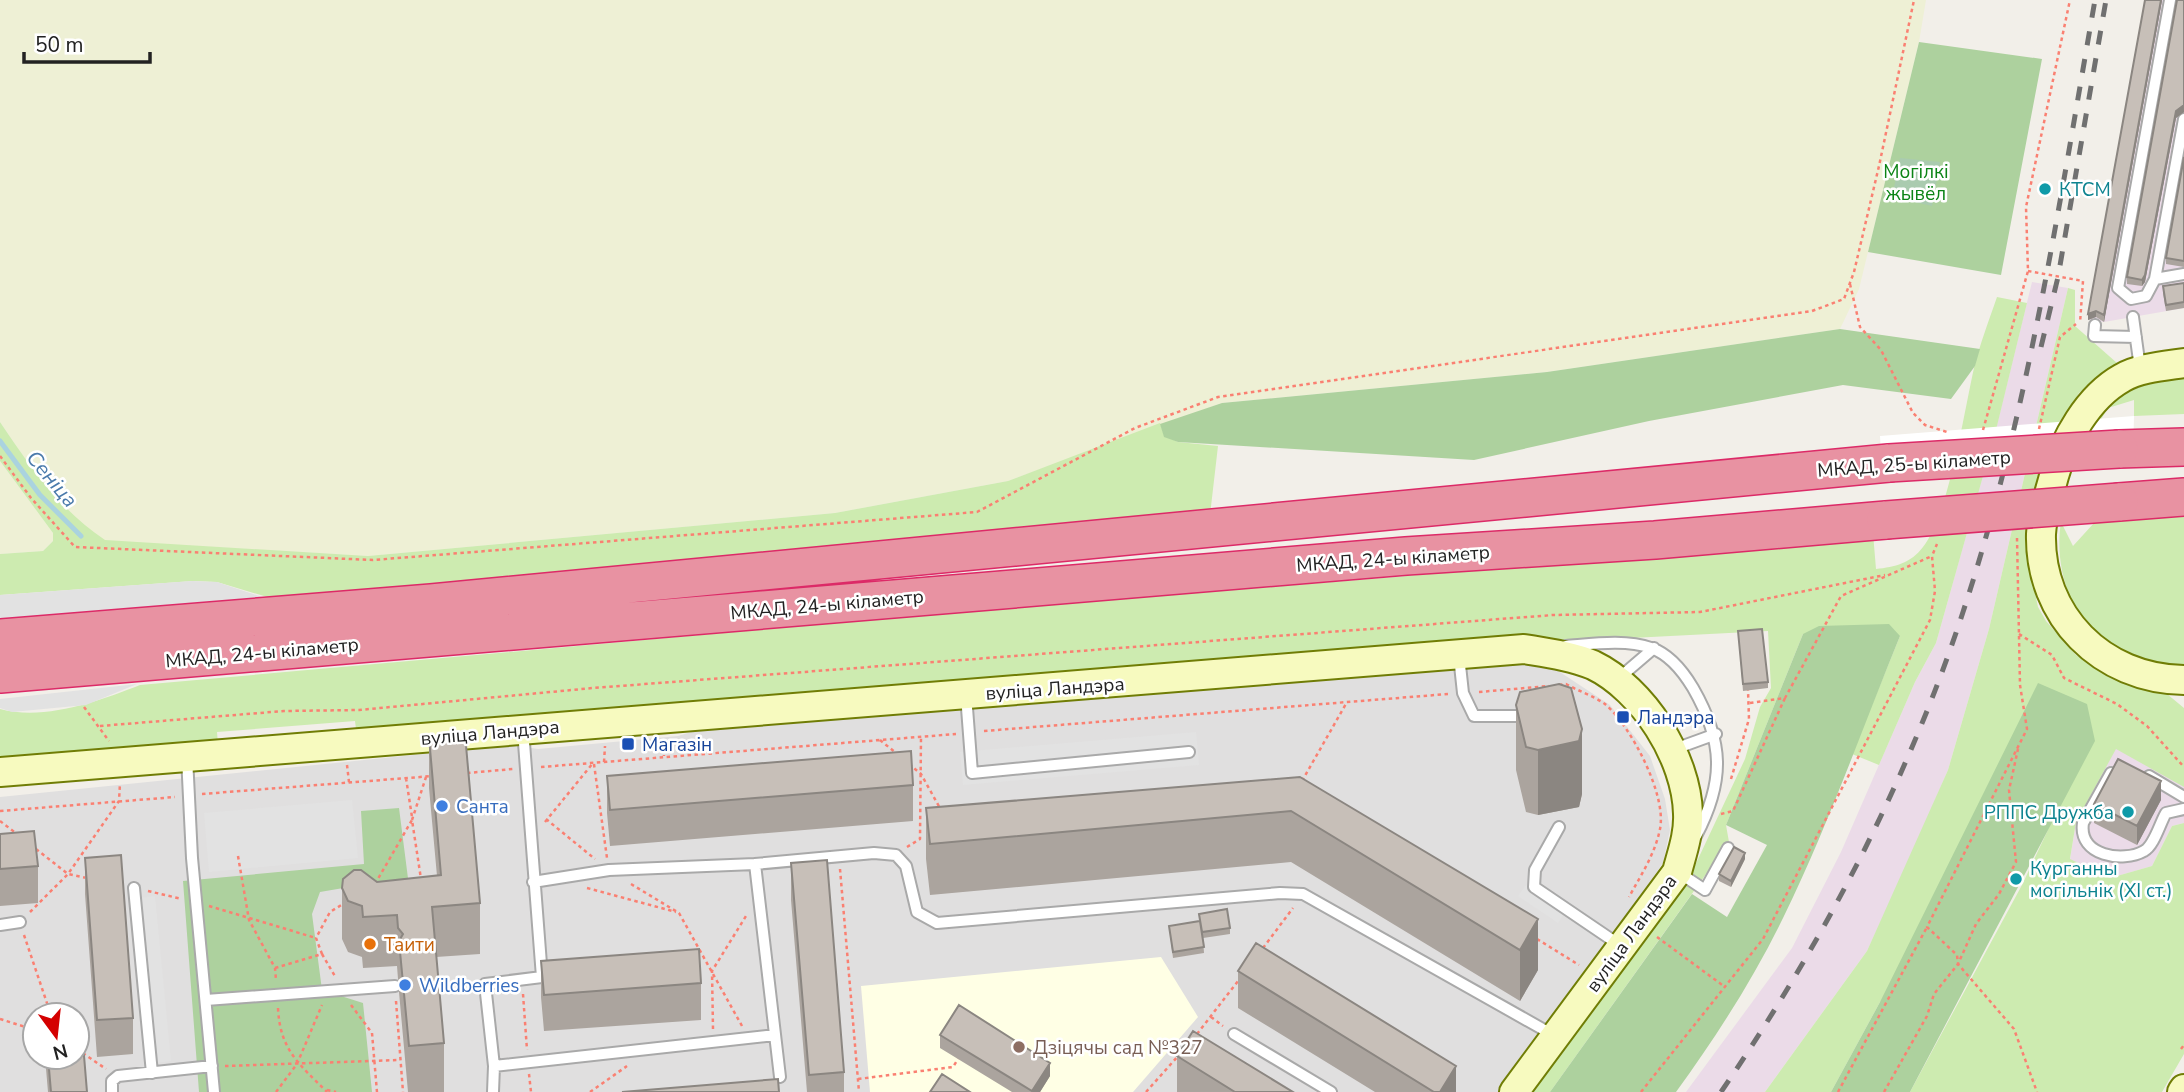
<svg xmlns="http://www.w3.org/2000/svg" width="2184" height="1092" font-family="'Nunito Sans',sans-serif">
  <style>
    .residential { fill: #e0dfdf; fill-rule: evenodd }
    .industrial { fill: #ebdbe8 }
    .education { fill: #ffffe5 }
    .farmland { fill: #eef0d5 }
    .grass { fill: #cdebb0 }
    .forest { fill: #add19e }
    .cemetery { fill: #aacbaf }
    .parking { fill: #e2e2e2 }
    .pier { fill: #fff }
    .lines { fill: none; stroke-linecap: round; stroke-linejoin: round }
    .stream { stroke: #aad3df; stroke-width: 5 }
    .lane-casing { stroke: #a9a9a9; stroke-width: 14 }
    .secondary-casing { stroke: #707d05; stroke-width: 32 }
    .highway-casing { stroke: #dc2a67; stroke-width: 40 }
    .path { stroke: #fa8072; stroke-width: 2.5; stroke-dasharray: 3.5 3.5; stroke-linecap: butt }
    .lane { stroke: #fff; stroke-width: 10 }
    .secondary { stroke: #f7fabf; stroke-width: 28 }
    .highway { stroke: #e892a2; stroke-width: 37 }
    .rail { stroke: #707070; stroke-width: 5; stroke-dasharray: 14 14; stroke-linecap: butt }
    .highway-bridge-casing { stroke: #dc2a67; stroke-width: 40; stroke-linecap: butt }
    .highway-bridge { stroke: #e892a2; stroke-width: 37 }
    .wall { fill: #aba49e }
    .shaded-wall { fill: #8b8681 }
    .building { fill: #c7bfb8; stroke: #8b8681; stroke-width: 2 }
    .culture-dot { fill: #0f9aa8; stroke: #fff; stroke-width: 2.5 }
    .transit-dot { fill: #1a4fb4; stroke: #fff; stroke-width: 2.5 }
    .shop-dot { fill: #3f7fe0; stroke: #fff; stroke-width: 2.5 }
    .food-dot { fill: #e8710a; stroke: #fff; stroke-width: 2.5 }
    .education-dot { fill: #8d6e63; stroke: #fff; stroke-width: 2.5 }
    .labels { text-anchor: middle; stroke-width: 5; stroke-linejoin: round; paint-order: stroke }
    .park-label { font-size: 19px; fill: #0c8416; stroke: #fff }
    .culture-label { font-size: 19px; fill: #0d838f; stroke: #fff; text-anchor: start }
    .street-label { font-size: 19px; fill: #222; stroke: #fff }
    .transit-label { font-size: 19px; fill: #164399; stroke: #fff; text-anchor: start }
    .shop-label { font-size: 19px; fill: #366cbe; stroke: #fff; text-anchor: start }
    .food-label { font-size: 19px; fill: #c56008; stroke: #fff; text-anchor: start }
    .education-label { font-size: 19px; fill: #785e54; stroke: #fff; text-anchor: start }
    .water-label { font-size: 21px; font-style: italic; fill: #4a7aab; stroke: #fff }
  </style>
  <rect width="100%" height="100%" fill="#f2efe9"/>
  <path class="residential" d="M1534 655 1610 705 1650 756 1665 799 1670 830 1663 863 1502 1092H0V797L512 745 538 749 678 736 721 723ZM35 1015H77V1057H35Z"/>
  <path class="industrial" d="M2146 0H2184V308L2104 322 2088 320Z
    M2032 282 2068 288 1989 629 1948 770 1910 858 1867 951 1765 1092H1686L1792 948 1841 852 1915 682 1936 643 1996 429Z
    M2116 748 2184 786V823L2172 826 2152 866 2110 878 2070 860 2076 822Z"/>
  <path class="education" d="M1161 957 1198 1017 1133 1092H870L861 986Z"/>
  <path class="farmland" d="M0 0H1926L1919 42 1859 289 1840 329 1547 372 1222 403 1008 481 835 513 368 556 105 541 77 521 42 484 0 422Z
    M0 461 53 533V541L43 551 0 554Z"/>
  <path class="grass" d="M2068 288 2075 290V326L2117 363 2079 393 2069 410 2032 536 2029 565 2038 607 2046 621 2076 655 2097 668 2161 689 2184 708V787L2116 749 2076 822 2070 859 2110 878 2152 866 2172 826 2184 823V1054L2162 1092H1910L2022 885 2055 815 1880 1002 1831 1092H1765L1867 951 1948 770 1989 629Z
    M1997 297 2027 303 1996 430 1936 643 1915 682 1879 765 1852 754 1900 636 1803 634 1726 825 1729 842 1550 1092H1526L1691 874 1745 759 1760 707 1771 688 1768 631 1534 643 356 729 355 721 217 732 218 744 0 762V709C45 721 99 701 140 685L1014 607 1396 577 1873 533 1876 569C1895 567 1911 563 1923 547 1949 514 1964 412 1974 368 1980 344 1989 320 1997 297Z
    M2184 374V414L2134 416V400L2108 408 2097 426 2091 423 2108 399 2144 383Z
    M0 422C31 468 59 509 105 540L368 556 835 513 1008 481 1160 423 1164 435 1178 442 1218 446 1210 515 297 606 217 582 193 581 0 595V554L43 551 53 541V533L0 461Z
    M2184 509V667C2159 662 2128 658 2107 643 2069 618 2054 565 2061 522L2073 546 2094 523 2133 512Z"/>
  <path class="forest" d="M1919 42 2042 59 2001 275 1868 252Z
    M1840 329 1980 349 1975 366 1951 399 1843 385 1649 421 1474 460 1178 442 1164 437 1160 424 1222 403 1547 372Z
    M1889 624 1900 636C1862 729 1828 826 1784 916 1754 978 1716 1037 1676 1092H1550L1692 894 1727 917 1767 845 1726 825 1803 634 1819 626Z
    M2038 683 2087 704 2095 741 1910 1092H1831L1880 1002Z
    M399 808 410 894 355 886 320 892 312 914 322 990 363 1003 372 1092H199L183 881 364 864 361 811Z"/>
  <path class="cemetery" d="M1900 158 1940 162 1932 206 1892 197Z"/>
  <path class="parking" d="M192 581 217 582 262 597 0 619V595Z
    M137 684 86 705 12 712 0 708V699Z
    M1196 732 1199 765 963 785 960 752Z
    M352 800 358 858 209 872 204 813Z
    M1526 885 1565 912 1558 923 1518 896Z
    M155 896 171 1061 154 1063 139 898Z"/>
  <path class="pier" d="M2134 416 2133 457 1882 472 1880 436Z"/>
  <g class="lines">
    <path class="stream" d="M0 441 40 495 81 536"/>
    <defs>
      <path id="lane" d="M2170 0 2118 288 2131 299 2146 296 2155 279 2184 119
        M2155 279 2184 274
        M2133 317 2140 368
        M2095 325 2094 336 2136 337
        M1566 646C1592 644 1626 639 1651 648 1669 654 1684 673 1693 688 1724 742 1725 781 1696 836
        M1459 656 1463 693 1474 716H1527
        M1619 678 1654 648
        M966 695 972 773 1189 752
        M1672 750 1716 734
        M187 757 192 858 214 1092
        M2111 773 2083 823C2078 856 2123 863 2144 851 2154 846 2160 823 2166 813L2184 809
        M2149 776 2184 797
        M1559 827 1535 870 1534 887 1621 946
        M755 864 780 1077
        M1678 872 1705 890 1728 848
        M533 882 609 870 755 864 874 853 896 855 906 866 917 912 937 923 1280 893 1303 894 1555 1036
        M134 888 152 1073
        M0 925 20 922
        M206 1000 395 986
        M1234 1034 1331 1092
        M494 1066 775 1035
        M112 1092V1081L118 1076 212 1066
        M493 1092 494 1066 485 984 542 977 523 730"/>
      <path id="secondary" d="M2184 363C2164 366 2139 368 2122 378 2088 397 2064 440 2054 476 2049 495 2042 514 2041 534 2039 616 2102 679 2184 680
        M0 772 1524 649C1548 653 1571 656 1593 665 1643 689 1687 758 1688 814 1689 834 1682 853 1677 872L1514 1092
        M2182 1092 2184 1089"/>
      <path id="highway" d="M2119 449 2184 447
        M2119 502 2184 497
        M0 638 431 603 1889 463
        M0 674 1406 556 1655 540 1886 520"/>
    </defs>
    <use href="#lane" class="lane-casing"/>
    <use href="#secondary" class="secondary-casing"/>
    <use href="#highway" class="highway-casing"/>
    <path class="path" d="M2028 271 2083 281 2080 323
      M1850 284 1860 327 1881 350 1913 413 1925 425 1947 432
      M2039 429 2060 337 2076 324
      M1983 430 2028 271 2026 207 2070 0
      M0 456 31 498 75 547 373 560 977 512 1135 428 1218 397 1812 311 1844 299 1854 272 1879 166 1914 0
      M2017 538 2020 685 2027 729 1927 927 1957 955 1958 964 2014 1029 2037 1092
      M2019 634 2052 655 2064 678 2117 704 2147 726 2184 767
      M1559 685 1566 684C1578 691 1594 696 1605 704 1631 726 1667 795 1660 829 1655 854 1641 875 1629 897
      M1479 692 1549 686
      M1750 703 1785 698 1841 596 1932 556
      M84 707 109 741
      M100 726 284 711 359 710 593 688 1553 615 1700 612 1885 575
      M984 731 1448 694
      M880 740 896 753
      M663 741 664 756
      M604 762 605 746
      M594 764 607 858
      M909 764 921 774 941 810
      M347 765 349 782
      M541 767 956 734
      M467 773 513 769
      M406 778 412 817
      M1731 779 1749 719 1748 690
      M1302 781 1347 702
      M202 794 433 776
      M0 811 175 797
      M1721 814 1733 811 1785 698
      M546 819 595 859
      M412 820 426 777
      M0 821 17 834
      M545 822 593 763
      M907 847 920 839 921 737
      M36 849 68 874 87 878
      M238 856 249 920 275 968 276 980
      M840 869 859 1092
      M375 884 412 820 421 879
      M631 884 679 913 742 1026
      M587 888 676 912
      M148 891 182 899
      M209 906 316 938
      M30 912 68 874 119 801 120 783
      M24 935 51 1015
      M1657 937 1725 987
      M1537 939 1579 965
      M1263 948 1293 908
      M322 954 336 978
      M275 968 322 954 316 938 330 912 343 904
      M523 994 527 1050
      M396 1001 403 1092
      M351 1005 372 1033 377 1092
      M278 1008C280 1050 299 1064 327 1092
      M1211 1017 1223 1026
      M0 1019 35 1030
      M713 1029 712 971 746 916
      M1197 1034 1238 981
      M77 1049 106 1069
      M2181 1049 2184 1045
      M225 1066 400 1060
      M529 1074 531 1092
      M858 1079 953 1067 958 1059
      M327 1090 336 1092
      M276 1092 297 1064 322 1005
      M590 1092 627 1066
      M1146 1092 1179 1055
      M1641 1092 1763 939 1930 620 1935 591 1932 556 1937 544
      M1838 1092 1927 927
      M1884 1092 1927 1016 1934 994 1958 964 1976 924 1999 894 2016 862 2009 790 2018 749"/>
    <use href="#lane" class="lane"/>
    <use href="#secondary" class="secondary"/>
    <use href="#highway" class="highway"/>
    <path class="rail" d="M2041 347 2058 277 2106 0
      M1721 1092C1822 944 1907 783 1963 612 2028 414 2059 205 2095 0"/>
    <defs>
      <path id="highway-bridge" d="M1889 463 2119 449
        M1886 520 2119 502"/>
    </defs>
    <use href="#highway-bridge" class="highway-bridge-casing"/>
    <use href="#highway-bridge" class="highway-bridge"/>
  </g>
  <path class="wall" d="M2145 0H2162L2104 322 2096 317 2088 320Z
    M2184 0V112L2176 118 2145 282 2142 286 2127 284V277Z
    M2184 157V267L2166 264V258Z
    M2184 283V308L2166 311 2163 293V286Z
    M1738 631 1768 682V688L1743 691Z
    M1516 705 1582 794 1579 807 1538 815 1526 812 1516 770Z
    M429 737 480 903V954L436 957 444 1043V1092H408L399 992V981L398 979 397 966 363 968 362 957 348 952 342 939V888L377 882 437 876 429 788Z
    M607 776 913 785V821L610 846 607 813Z
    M1300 777 1538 919V970L1520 1001 1291 862 930 895 926 859V808Z
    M2161 800 2137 845 2094 823V804Z
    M0 834 38 866V903L0 906Z
    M85 858 133 1018V1054L97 1057 85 894Z
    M1745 859 1731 887 1719 881V874Z
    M791 863 844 1072V1092H807L791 900Z
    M1199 914 1230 928V934L1203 938 1204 953 1173 958 1169 926 1199 921Z
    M541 961 701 983V1020L544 1031 541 997Z
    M1238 971 1456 1092H1375L1238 1008Z
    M940 1035 1050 1076 1040 1092H1012L940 1048Z
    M1177 1056 1293 1092H1177Z
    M45 1057H77L87 1092H48Z"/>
  <path class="shaded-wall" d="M2161 0H2162L2104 322V315Z
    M2184 105V112L2176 118 2145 282 2142 286V280L2176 111Z
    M2096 311V317L2088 320V314Z
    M1582 729V794L1579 807 1538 815V750Z
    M2161 781V800L2137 845V826Z
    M1745 853V859L1731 887V881Z
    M1538 919V970L1520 1001V950Z
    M1050 1063V1076L1040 1092H1032Z
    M1456 1066V1092H1440Z"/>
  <path class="building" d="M2145 0H2161L2104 315 2096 311 2088 314Z
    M2177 0H2184V105L2176 111 2145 275 2142 280 2127 277Z
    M2184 157V261L2166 258Z
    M2184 283V302L2166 305 2163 286Z
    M1762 629 1768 682 1743 684 1738 631Z
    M1559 684 1571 688 1582 729 1579 741 1538 750 1526 747 1516 705 1520 692Z
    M465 734 480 903 432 907 444 1043 409 1046 399 941 403 934 398 928 397 915 363 917 362 906 348 901 342 888 343 879 354 870H361L377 882 441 875 429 737Z
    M911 751 913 785 610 810 607 776Z
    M2118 759 2161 781 2137 826 2094 804Z
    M1300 777 1538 919 1520 950 1291 811 930 844 926 808Z
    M34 831 38 866 0 869V834Z
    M1734 847 1745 853 1731 881 1719 874Z
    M121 855 133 1018 97 1020 85 858Z
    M827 860 844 1072 809 1075 791 863Z
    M1227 909 1230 928 1202 932 1199 914Z
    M1200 921 1204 947 1173 952 1169 926Z
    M1256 943 1456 1066 1440 1092H1434L1238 971Z
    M699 949 701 983 544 995 541 961Z
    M959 1005 1050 1063 1032 1091 940 1035Z
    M81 1019 87 1092H51L48 1057H77V1020Z
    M1193 1031 1293 1092H1235L1177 1056Z
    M942 1074 970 1092H930Z
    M778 1079 779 1092H622Z"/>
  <g class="culture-dot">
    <circle cx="2045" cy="189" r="7"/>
    <circle cx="2128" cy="812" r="7"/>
    <circle cx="2016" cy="879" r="7"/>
  </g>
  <g class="transit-dot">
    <rect x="1616" y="710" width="14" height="14" rx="3.5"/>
    <rect x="621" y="737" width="14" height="14" rx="3.5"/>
  </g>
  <g class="shop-dot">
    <circle cx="442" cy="806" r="7"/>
    <circle cx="405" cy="985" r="7"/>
  </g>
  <circle class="food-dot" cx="370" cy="944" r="7"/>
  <circle class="education-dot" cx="1019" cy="1047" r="7"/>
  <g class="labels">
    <g class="park-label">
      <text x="1916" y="178">Могілкі<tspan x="1916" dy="22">жывёл</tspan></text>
    </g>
    <g class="culture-label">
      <text x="2059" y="196">КТСМ</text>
      <text x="2114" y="819" text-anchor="end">РППС Дружба</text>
      <text x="2030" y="875">Курганны<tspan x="2030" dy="22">могільнік (XI ст.)</tspan></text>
    </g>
    <g class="street-label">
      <text transform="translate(1914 463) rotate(-4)" y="7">МКАД, 25-ы кіламетр</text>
      <text transform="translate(1393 558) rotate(-4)" y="7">МКАД, 24-ы кіламетр</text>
      <text transform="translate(827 604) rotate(-5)" y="7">МКАД, 24-ы кіламетр</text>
      <text transform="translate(262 652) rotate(-5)" y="7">МКАД, 24-ы кіламетр</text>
      <text transform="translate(1055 688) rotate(-4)" y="7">вуліца Ландэра</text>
      <text transform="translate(490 732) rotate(-5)" y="7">вуліца Ландэра</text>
      <text transform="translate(1631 933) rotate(-54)" y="7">вуліца Ландэра</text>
    </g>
    <g class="transit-label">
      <text x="1637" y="724">Ландэра</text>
      <text x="642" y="751">Магазін</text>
    </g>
    <g class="shop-label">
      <text x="456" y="813">Санта</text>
      <text x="419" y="992">Wildberries</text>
    </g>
    <g class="food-label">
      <text x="384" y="951">Таити</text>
    </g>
    <g class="education-label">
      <text x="1033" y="1054">Дзіцячы сад №327</text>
    </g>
    <g class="water-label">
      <text transform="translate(52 479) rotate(50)" y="7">Сеніца</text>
    </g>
  </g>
  <g transform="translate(56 1036) rotate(165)"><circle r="33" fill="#ffffff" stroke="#a7a7a7" stroke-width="2"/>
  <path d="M0-5L12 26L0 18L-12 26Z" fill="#d40000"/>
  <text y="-10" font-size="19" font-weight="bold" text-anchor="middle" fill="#222222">N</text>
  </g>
  <path d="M24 52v10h126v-10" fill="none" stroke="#222222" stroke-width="3.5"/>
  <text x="35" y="52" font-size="21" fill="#222222" stroke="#ffffff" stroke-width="5" paint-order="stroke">50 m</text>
</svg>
